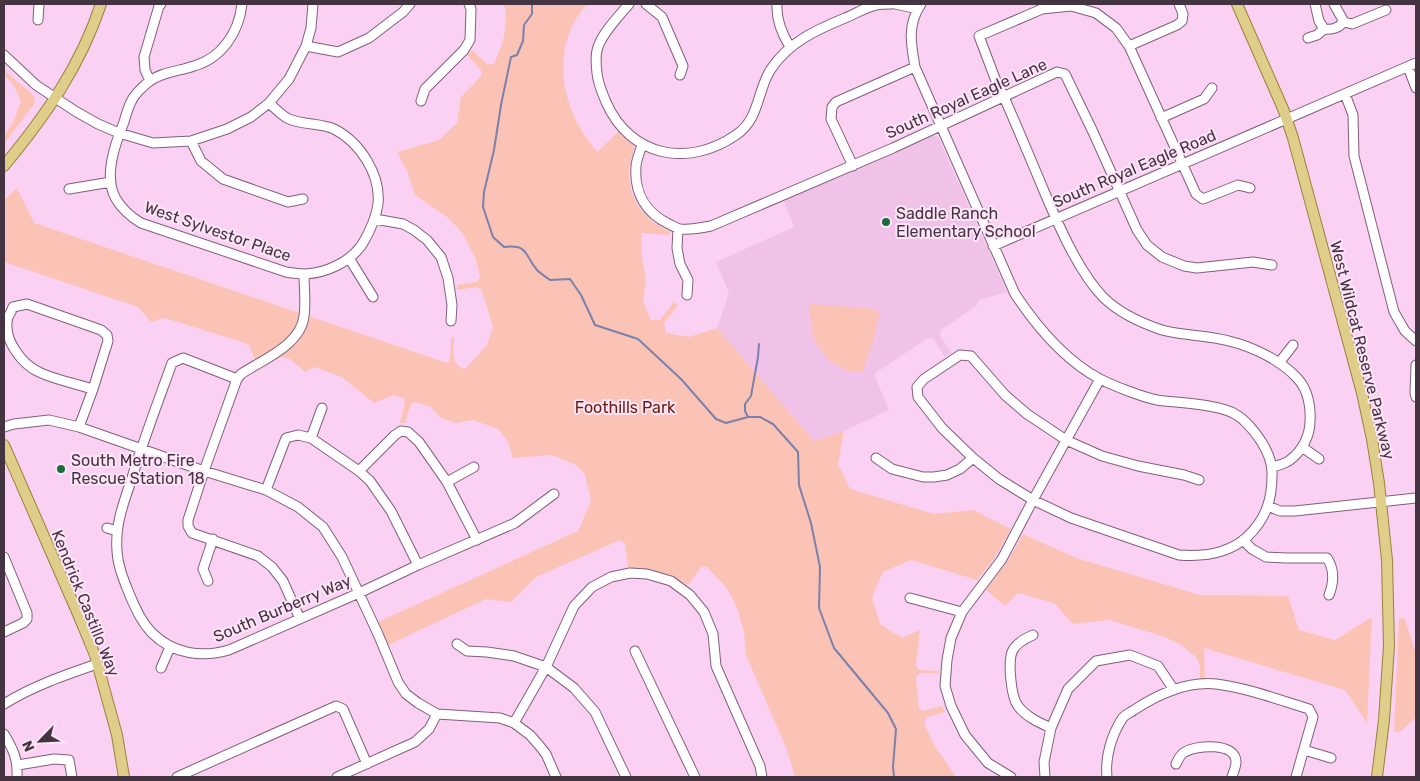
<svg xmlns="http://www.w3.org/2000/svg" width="1420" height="781" font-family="Rubik,sans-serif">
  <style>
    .built { fill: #f1c2e7 }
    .green { fill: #fbc3b6 }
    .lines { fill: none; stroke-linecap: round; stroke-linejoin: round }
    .stream { stroke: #7c81ab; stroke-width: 2 }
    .minor-casing { stroke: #825e7b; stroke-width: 11 }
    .major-casing { stroke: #9b813e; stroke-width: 12 }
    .minor { stroke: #fff; stroke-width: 9 }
    .major { stroke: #dfcd8a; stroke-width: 10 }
    .poi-dot { fill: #1a6b3c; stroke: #fee4f9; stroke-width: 2 }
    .labels { text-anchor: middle; stroke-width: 4; stroke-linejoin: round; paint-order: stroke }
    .street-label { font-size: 16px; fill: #443441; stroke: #fee4f9 }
    .poi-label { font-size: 16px; fill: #443441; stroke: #fee4f9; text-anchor: start }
    .park-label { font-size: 16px; fill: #671b0c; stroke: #fee4f9 }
  </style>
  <rect width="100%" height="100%" fill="#fbd1f3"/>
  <path class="built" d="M933 135 938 137 1007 292 980 300 975 307 941 330 940 336 952 353 945 357 933 339 928 338 874 374 889 410 844 431 814 441 717 328 729 293 716 262 794 227 784 201Z"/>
  <path class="green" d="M504 4H587C554 40 558 93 583 133 587 139 592 145 597 152L618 132 634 146C634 154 630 161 629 169 627 198 644 219 669 231L670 235 641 233 642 257 646 281 643 301 651 320H660L674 302 678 305 664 323 666 333 689 337 717 328 814 441 844 431 838 464 850 489 934 514 973 510 1011 529 996 556 977 580 911 560 883 572 872 597 880 624 902 638 920 630 916 666 919 670 939 671V673H920L916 677 919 708 923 711 942 706 945 712 927 717 924 723 933 743 956 777H795L787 750 746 655 744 632 739 614 734 601 725 586 707 567H701L688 585 672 577 652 570 628 568 625 544 620 540 536 577 511 602 486 599 388 645 378 622 578 531 591 502 585 474 576 465 552 455 513 458 508 442 498 429 473 420 456 423 441 418 431 407 415 402 411 404 405 423H400L405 402 403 398 394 395 374 403 342 377 314 367 305 372 290 359 282 357 259 368 248 344 165 318 151 322 138 307 4 262V200L17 188 34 223 447 363 450 360 451 337H454C454 350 450 365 465 369L487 345 493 327 482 291 477 287 457 290V285L477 282 480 276 476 260 462 232 447 217 415 195 407 171 397 152 439 140 457 123 461 97 481 76V70L467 55 472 50 487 64H494C503 44 509 26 504 4Z
    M4 70 34 96 35 103 4 144V136L12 124 21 102 14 86 4 74Z
    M809 304 877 309 879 314 874 338 863 371H847L828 360 813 338Z
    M1023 534 1076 558 1200 595 1288 596 1299 630 1335 640 1372 617 1367 723 1345 690 1204 648 1205 679H1200V665L1196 657 1181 645 1165 637 1109 620 1073 624 1054 603 1018 593 1005 606 986 590 1009 559Z
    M1399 618 1405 619 1416 654V717L1400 732 1394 731Z"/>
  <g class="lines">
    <path class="stream" d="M532 4V14L524 25 523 41 517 55 511 57 501 105 494 150 484 192 483 207 493 237 504 247C529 244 524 255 537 270 541 274 546 277 550 280L570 279 581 295 595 325 638 339 681 379 716 419 726 423 748 417H760L773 424 798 452 799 485 811 523 820 567 819 608 834 648 888 713 896 729 893 767 894 777
      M748 417 745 411V404L751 396 758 357 759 344"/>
    <defs>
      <path id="minor" d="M242 4C239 32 222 58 194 66 180 71 162 72 150 81 144 85 135 94 132 100 128 107 126 115 124 122 115 144 103 177 116 199 122 209 131 217 141 223L286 272C292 273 298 274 305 274 326 273 351 262 363 243 370 231 376 218 378 204 381 175 360 142 334 129 321 123 303 125 289 119 282 116 275 108 269 103
        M629 4C619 16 603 32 598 47 595 55 596 65 597 73 598 84 602 92 606 102 630 157 688 168 736 135 760 119 757 90 771 69 789 42 816 30 845 18 855 14 866 7 876 5 881 4 886 4 891 4
        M646 4 662 17 683 66 680 75
        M777 4C776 19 782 34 790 47
        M895 4 918 9
        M921 4C907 25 911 44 915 67L1015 294C1037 327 1064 360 1100 379 1114 386 1142 397 1157 400 1178 403 1218 404 1235 414 1246 420 1254 431 1261 441 1268 452 1273 463 1272 476 1272 501 1265 520 1247 537 1228 554 1204 557 1179 555L1071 518 1033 500 999 479 973 458 942 428 918 397 917 387 924 379 960 355 971 356 1005 395 1027 414 1066 440 1102 456 1138 466 1184 475 1199 480
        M1315 4 1319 21 1324 29C1333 30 1338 28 1344 22L1334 4
        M38 20 39 4
        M1344 22 1352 24 1386 10
        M1308 38 1317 35 1324 29
        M306 46 338 52 369 38 403 12 410 4
        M1129 46 1177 25 1182 21 1183 14 1179 4
        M4 55 36 85 75 111 98 124 119 133 153 143 191 141 227 129 251 117 269 103 289 79 306 46 311 28 313 4
        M1408 67 1416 88
        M150 81 145 70 144 57 159 6 161 4
        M1345 94 1353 115 1354 156 1394 312 1405 331 1416 341
        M421 101 425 89 464 50 470 40 471 9 469 4
        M1161 118 1204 99 1212 88
        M191 141 201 161 223 179 288 202 303 199
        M642 145C640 152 636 160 636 167 634 193 646 213 669 224 673 226 676 228 680 229 690 230 701 228 711 226L893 148 1057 72 1065 74 1093 132 1137 230 1147 245 1162 257 1184 266 1197 268 1253 262 1272 265
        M853 166 831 119 832 107 836 102 915 67
        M1250 188 1238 185 1203 199 1196 194 1129 46 1116 28 1096 13 1071 6 1042 9 979 36 996 81 1004 97C1018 129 1031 160 1044 191 1058 224 1078 271 1103 297 1119 313 1141 323 1162 330 1184 336 1207 335 1229 341 1253 347 1281 360 1298 379 1308 390 1311 407 1310 421 1310 436 1302 451 1290 460 1285 464 1278 465 1273 467
        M69 189 111 182
        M375 219 403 224 414 230 427 240 441 257 448 278 452 305 451 321
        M678 229 677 248 680 264 688 280 687 295
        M993 246 1416 63
        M349 258 373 297
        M27 304 101 330 107 335 108 341 93 389C76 384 57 380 41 373 22 365 2 339 8 317 10 314 12 310 13 307Z
        M1279 363 1293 345
        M1416 365 1415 393 1416 397
        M237 379 183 358 172 363C158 402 143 441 131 481 123 504 115 526 117 551 118 568 125 583 131 598 137 611 142 623 152 633 173 654 202 658 229 650L359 593 418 565 515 523 554 494
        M4 427 14 424 49 420 79 427 204 471 266 490 298 507 323 527 342 557 378 634 398 682 406 694 418 703 437 714 500 718 514 723 530 735 538 744 546 754 556 777
        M79 427 93 389
        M311 438 322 408
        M1302 447 1319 459
        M876 458 892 469 923 477H934L947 475 960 469 973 458
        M359 471 395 435 401 431 408 432 419 442 447 482 477 540
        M447 482 474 467
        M266 490 286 438 298 435 311 438 359 471 370 481 391 511 418 565
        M1268 506 1280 511H1295L1416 498
        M107 528 117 531
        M1243 540 1252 549 1266 557 1287 558H1327C1335 570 1334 582 1329 595
        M4 557 27 613V619L23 623 4 632
        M208 581 203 569 213 539
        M910 598 962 612
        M300 619 283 581 272 567 258 556 192 533 188 526V520L204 471 237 379 241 374C262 360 301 345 304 316 306 303 304 287 304 274
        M1033 635C1026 638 1015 644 1012 652 1008 663 1011 697 1018 706 1026 717 1040 723 1051 728
        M457 644 467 651 487 652 514 656 546 667 574 688 595 712 626 777
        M635 651 695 777
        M161 668 170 647
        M4 704C33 686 65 675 97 664
        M514 723 546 667 574 606 592 587 611 577 630 573 647 574 671 581 690 595 704 612 713 634 716 666 760 766 762 777
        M4 734C13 749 18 759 17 777
        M1304 750 1331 758
        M1176 764C1178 760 1180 754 1185 752 1196 745 1236 742 1236 762 1236 767 1233 773 1232 777
        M18 765 54 759 69 760 72 777
        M177 777 336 706 343 709 367 764
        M337 777 415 742 429 729 437 714
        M1011 777 988 763 965 735 951 706 945 686 947 660 951 638 962 612 1002 559 1033 500 1100 379
        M1045 777 1044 762 1051 728 1068 689 1096 661 1130 655 1158 666 1174 690
        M1107 777C1105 758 1111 736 1122 719 1124 715 1130 713 1134 710 1157 695 1187 681 1216 684 1248 688 1279 700 1309 709L1313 717 1296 777"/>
      <path id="major" d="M1237 4 1284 111 1293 138 1362 393 1372 439 1379 483 1387 560 1389 646 1384 720 1377 777
        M4 166C46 115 80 67 101 4
        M4 445 78 614 95 655 117 735 124 777"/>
    </defs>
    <use href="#minor" class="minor-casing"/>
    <use href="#major" class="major-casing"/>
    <use href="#minor" class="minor"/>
    <use href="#major" class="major"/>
  </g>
  <g class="poi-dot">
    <circle cx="886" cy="222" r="5"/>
    <circle cx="61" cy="469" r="5"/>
  </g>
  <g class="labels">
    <g class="street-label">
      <text transform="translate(966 98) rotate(-24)" y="6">South Royal Eagle Lane</text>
      <text transform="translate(1134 168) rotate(-23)" y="6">South Royal Eagle Road</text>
      <text transform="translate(218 231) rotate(19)" y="6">West Sylvestor Place</text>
      <text transform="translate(1363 350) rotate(76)" y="6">West Wildcat Reserve Parkway</text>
      <text transform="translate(86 603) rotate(68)" y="6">Kendrick Castillo Way</text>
      <text transform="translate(282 608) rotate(-23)" y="6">South Burberry Way</text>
    </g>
    <g class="poi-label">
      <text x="896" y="219">Saddle Ranch<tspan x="896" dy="18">Elementary School</tspan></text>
      <text x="71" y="466">South Metro Fire<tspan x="71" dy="18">Rescue Station 18</tspan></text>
    </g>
    <g class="park-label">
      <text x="625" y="413">Foothills Park</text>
    </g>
  </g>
  <rect width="1420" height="781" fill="none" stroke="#443441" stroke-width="10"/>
  <g transform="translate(40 741) rotate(246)" stroke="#fee4f9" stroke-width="4" paint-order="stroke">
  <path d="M0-4L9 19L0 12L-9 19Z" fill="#443441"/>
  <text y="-8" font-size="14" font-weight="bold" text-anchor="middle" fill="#443441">N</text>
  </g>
</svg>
